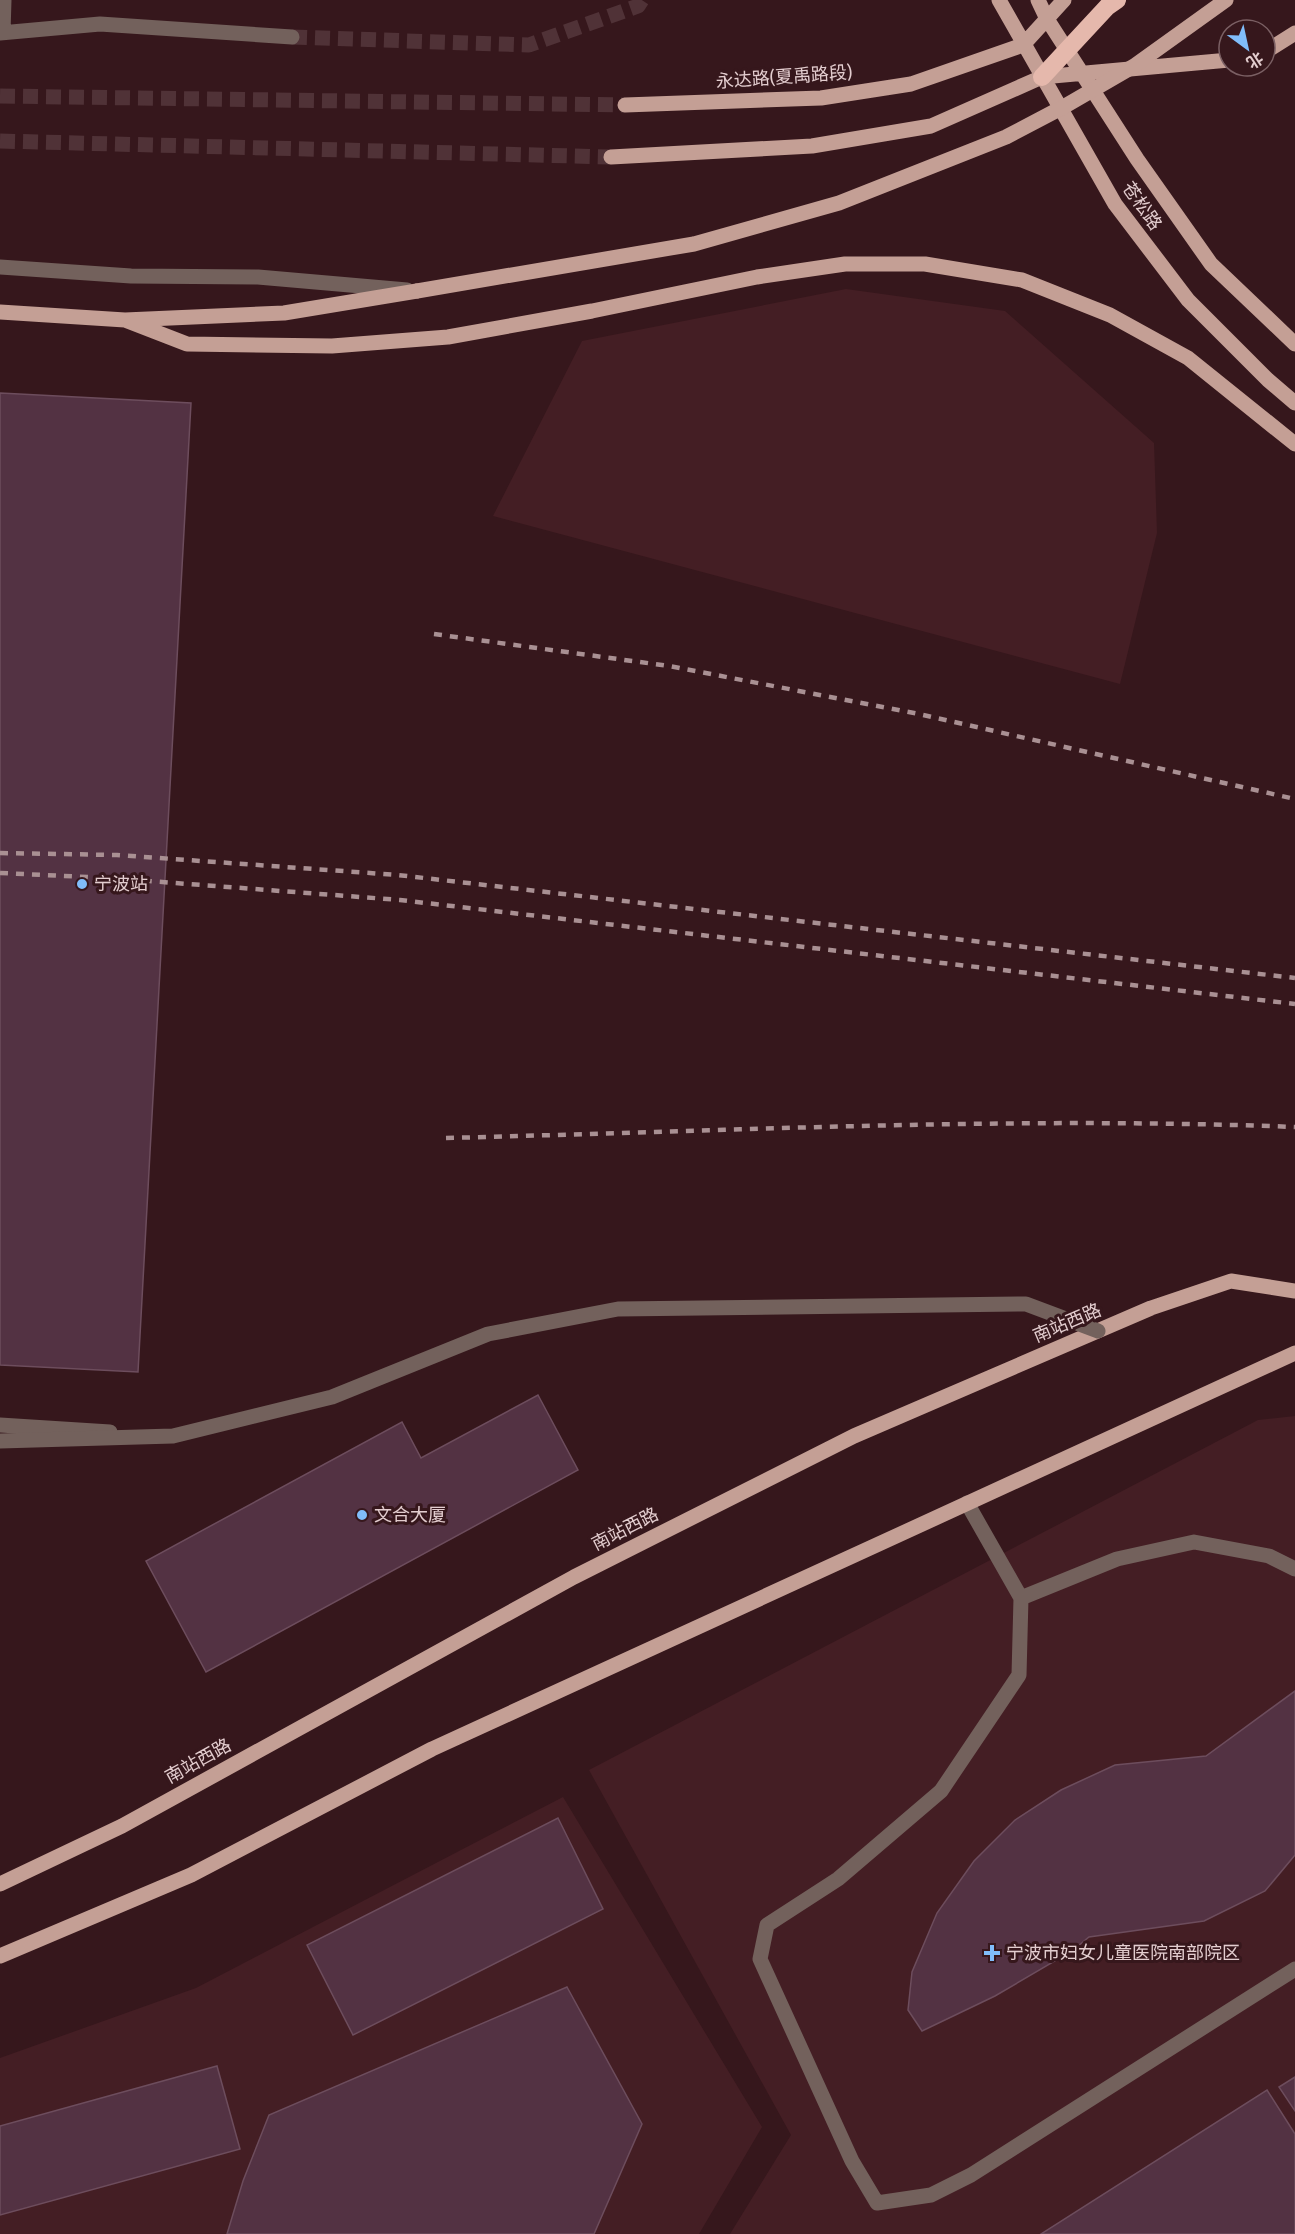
<svg xmlns="http://www.w3.org/2000/svg" width="1295" height="2234" font-family="'Fira Sans Condensed','Noto Sans SC',sans-serif">
  <style>
    .built { fill: #441e24 }
    .building { fill: #533243; stroke: #6d4d5d; stroke-width: 1.5 }
    .lines { fill: none; stroke-linecap: round; stroke-linejoin: round }
    .minor-tunnel { stroke: #503237; stroke-width: 15; stroke-dasharray: 15 8; stroke-linecap: butt }
    .major-tunnel { stroke: #503237; stroke-width: 15; stroke-dasharray: 15 8; stroke-linecap: butt }
    .minor { stroke: #73615c; stroke-width: 15 }
    .major { stroke: #c49f95; stroke-width: 15 }
    .highway { stroke: #e5b8ac; stroke-width: 18 }
    .rail { stroke: #a99093; stroke-width: 4.5; stroke-dasharray: 8 8; stroke-linecap: butt }
    .minor-bridge { stroke: #73615c; stroke-width: 15 }
    .major-bridge { stroke: #c49f95; stroke-width: 15 }
    .poi-dot { fill: #80bdfa; stroke: #36171c; stroke-width: 2 }
    .labels { text-anchor: middle; stroke-width: 6; stroke-linejoin: round; paint-order: stroke }
    .street-label { font-size: 18px; fill: #e3cdcf; stroke: #36171c }
    .poi-label { font-size: 18px; fill: #e3cdcf; stroke: #36171c; text-anchor: start }
  </style>
  <rect width="100%" height="100%" fill="#36171c"/>
  <path class="built" d="M846 289 1005 311 1154 443 1157 533 1120 684 493 516 582 341Z
    M1295 1416V2234H730L791 2135 589 1770 1258 1420Z
    M563 1797 762 2127 699 2234H0V2058L196 1988Z"/>
  <path class="building" d="M0 393 191 403 138 1372 0 1365Z
    M538 1395 578 1470 206 1672 146 1561 402 1422 421 1458Z
    M1295 1691V1855L1265 1891 1204 1921 1089 1937 1072 1951 995 1996 922 2031 908 2010 912 1972 937 1913 974 1861 1015 1820 1061 1790 1115 1765 1206 1756Z
    M558 1818 603 1909 353 2035 307 1945Z
    M567 1987 642 2124 594 2234H227L243 2181 269 2115Z
    M217 2066 240 2149 0 2215V2126Z
    M1295 2077V2111L1279 2087Z
    M1267 2090 1295 2134V2234H1041Z"/>
  <g class="lines">
    <path class="minor-tunnel" d="M292 37 529 45 638 6 642 0"/>
    <path class="major-tunnel" d="M0 96 625 105
      M0 141 611 157"/>
    <path class="minor" d="M3 32 4 0
      M0 33 100 24 292 37
      M0 267 131 276 258 277 407 290
      M0 1425 110 1432
      M967 1503 1021 1598 1019 1675 941 1791 838 1879 767 1925 760 1959 852 2161 877 2203 931 2195 971 2175 1295 1969
      M1021 1598 1117 1559 1194 1542 1269 1556 1295 1569"/>
    <path class="major" d="M999 0 1115 204 1188 300 1268 380 1295 403
      M1038 0 1047 19 1137 159 1211 264 1295 344
      M1265 52 1295 33
      M625 105 821 98 911 84 1023 45 1064 0
      M611 157 812 146 931 126 1042 77 1229 60
      M0 312 125 320 284 313 417 291
      M125 320 187 344 332 346 448 337 592 311 757 277 845 264H925L1022 280 1110 315 1188 358 1295 444
      M0 1884 122 1826 574 1577 854 1436 1151 1308 1231 1281 1295 1291
      M0 1956 191 1875 432 1749 1295 1353"/>
    <path class="highway" d="M1042 77 1107 7 1117 0"/>
    <path class="rail" d="M434 634 669 666 919 714 1295 799
      M0 853 117 855 398 875 1295 978
      M0 873 109 878 400 900 1295 1004
      M446 1138C729 1131 1013 1116 1295 1127"/>
    <path class="minor-bridge" d="M0 1441 173 1436 332 1397 488 1334 618 1309 1026 1304 1098 1331"/>
    <path class="major-bridge" d="M417 291 694 244 839 203 1006 137 1065 106 1134 66 1226 0"/>
  </g>
  <g class="poi-dot">
    <circle cx="82" cy="884" r="6"/>
    <circle cx="362" cy="1515" r="6"/>
    <path d="M989 1944h6v6h6v6h-6v6h-6v-6h-6v-6h6z"/>
  </g>
  <g class="labels">
    <g class="street-label">
      <text transform="translate(784 77) rotate(-4)" y="6">永达路(夏禹路段)</text>
      <text transform="translate(1142 206) rotate(55)" y="6">苍松路</text>
      <text transform="translate(1067 1323) rotate(-23)" y="6">南站西路</text>
      <text transform="translate(625 1529) rotate(-27)" y="6">南站西路</text>
      <text transform="translate(198 1761) rotate(-29)" y="6">南站西路</text>
    </g>
    <g class="poi-label">
      <text x="94" y="890">宁波站</text>
      <text x="374" y="1521">文合大厦</text>
      <text x="1006" y="1959">宁波市妇女儿童医院南部院区</text>
    </g>
  </g>
  <g transform="translate(1247 48) rotate(147)"><circle r="28" fill="#36171c" stroke="#7b6064" stroke-width="1.5"/>
  <path d="M0-4.5L10 22L0 15L-10 22Z" fill="#80bdfa"/>
  <text y="-9" font-size="16" font-weight="bold" text-anchor="middle" fill="#e3cdcf">北</text>
  </g>
</svg>
